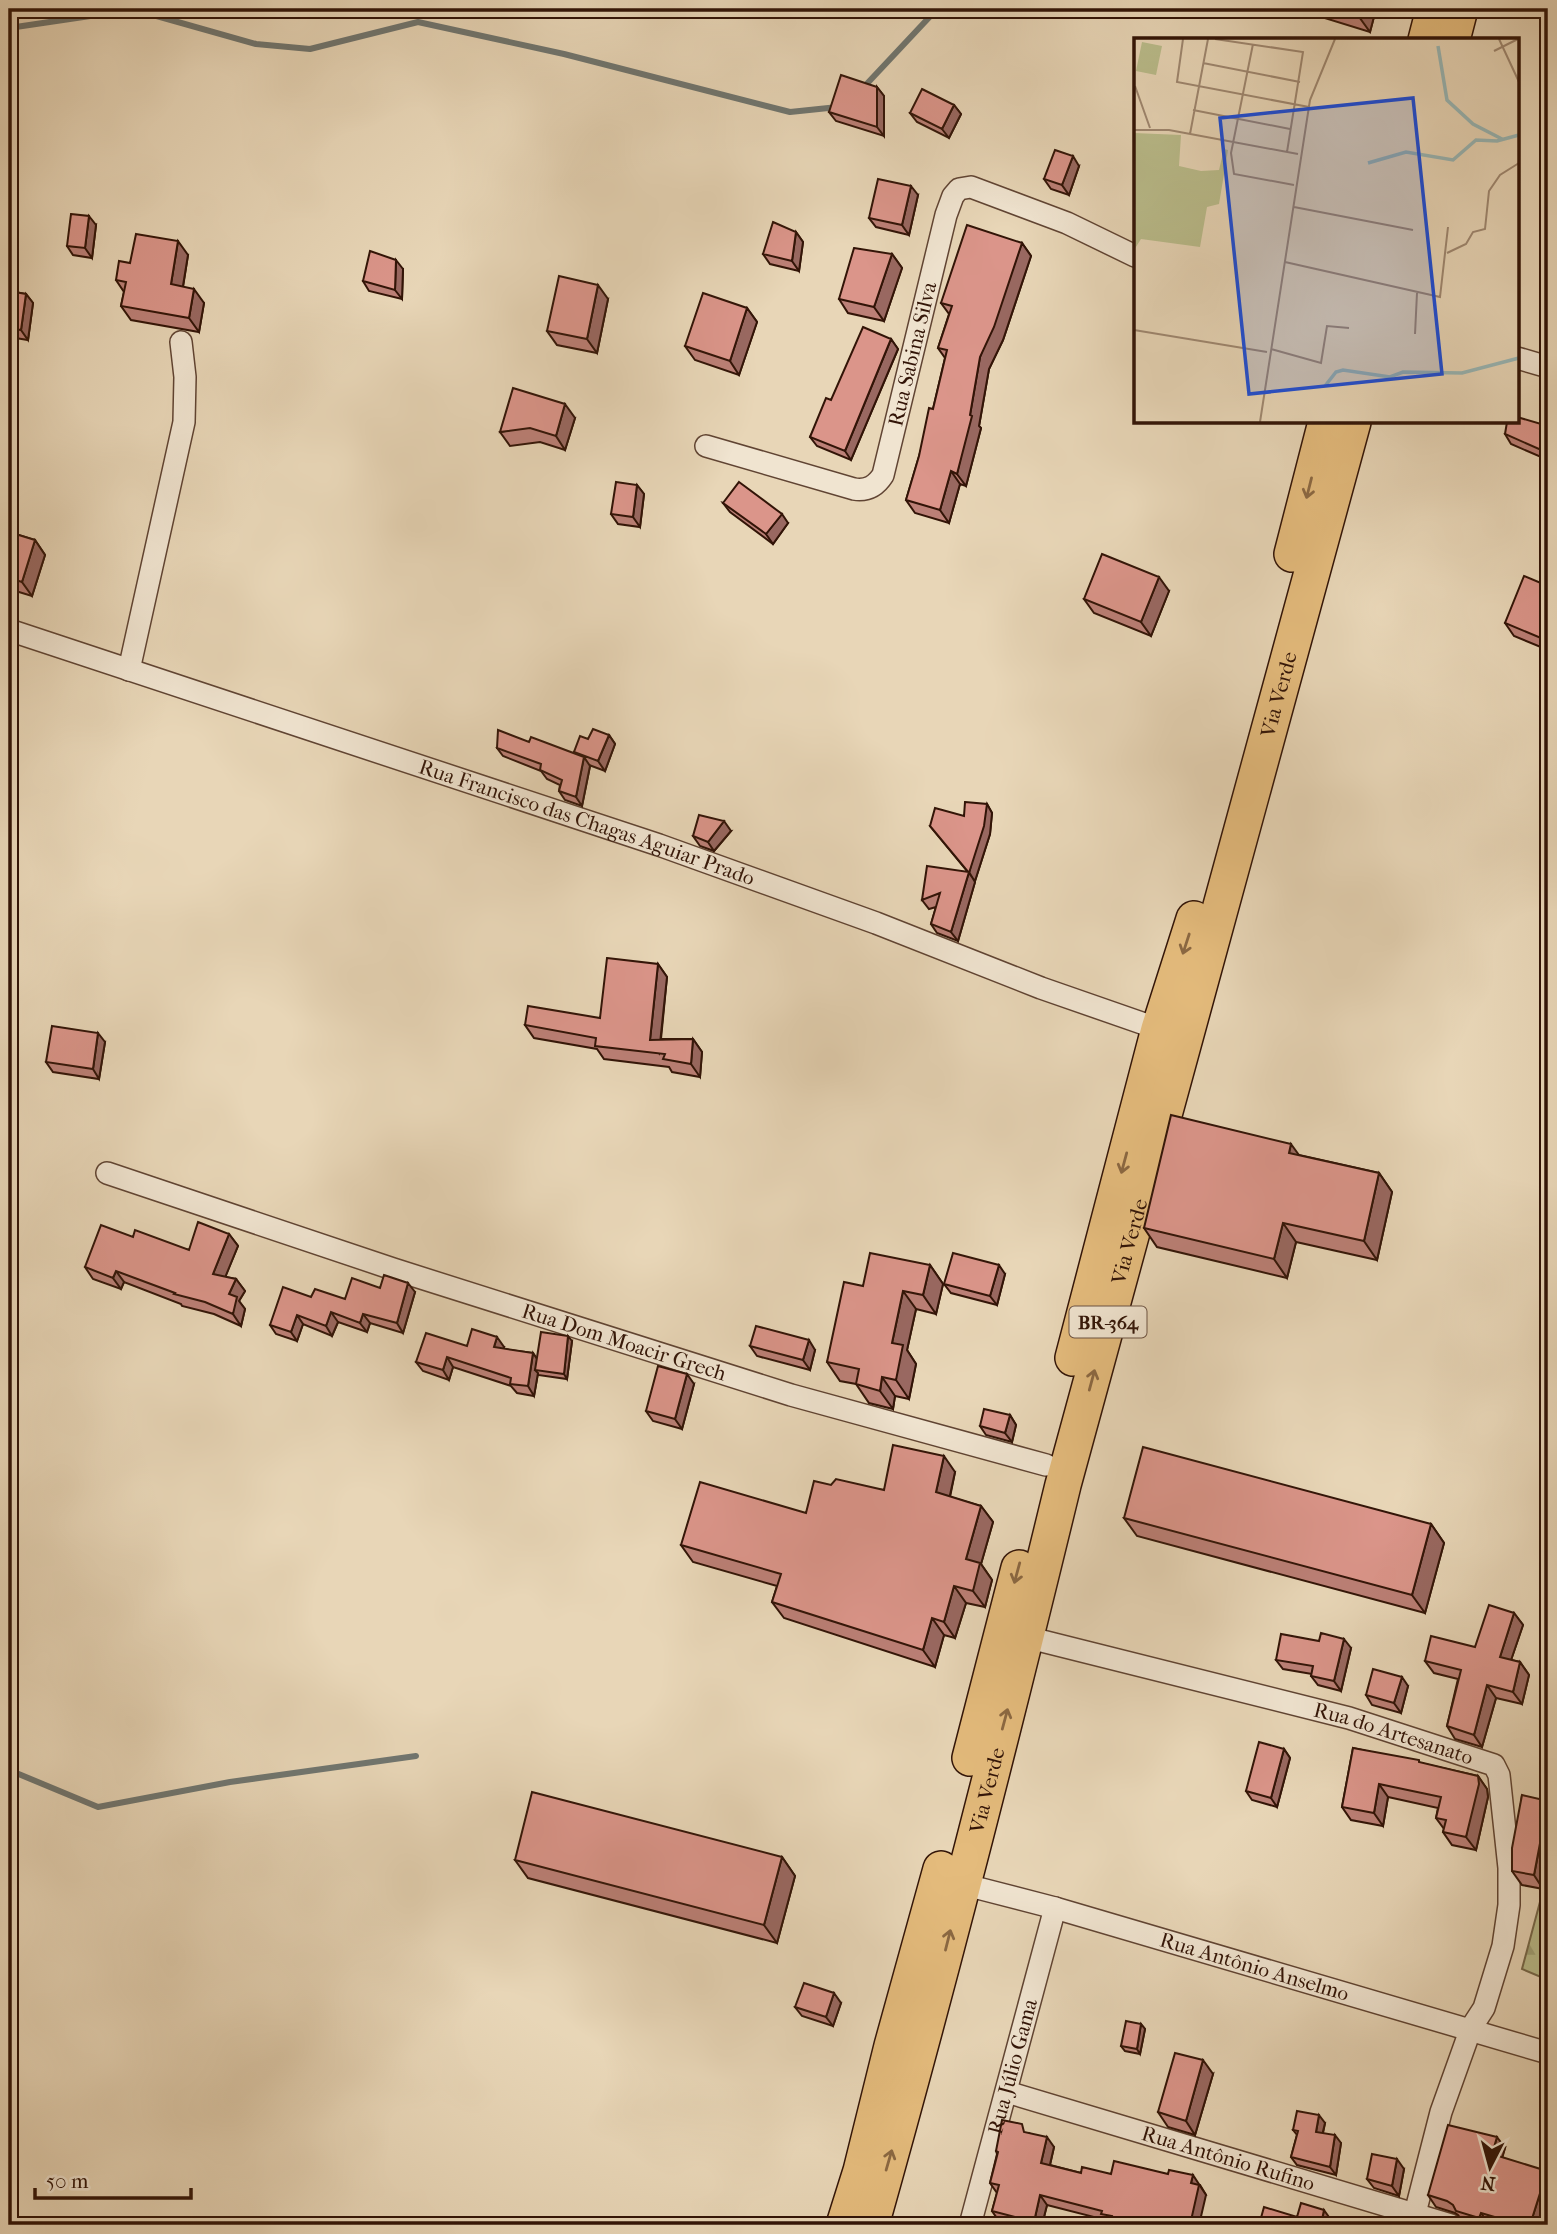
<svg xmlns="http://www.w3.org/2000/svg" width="1557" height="2234" font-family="'IM FELL French Canon',serif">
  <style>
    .forest { fill: url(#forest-firs); stroke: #76684a; stroke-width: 2 }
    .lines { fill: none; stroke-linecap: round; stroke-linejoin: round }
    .stream { stroke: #707670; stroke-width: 6 }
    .minor-casing { stroke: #604433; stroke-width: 24 }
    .primary-casing { stroke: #321407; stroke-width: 38 }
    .minor { stroke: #f0e4d0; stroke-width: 21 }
    .primary { stroke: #e4bb7c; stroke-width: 35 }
    .wall { fill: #bc8077; stroke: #321407; stroke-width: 2 }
    .shaded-wall { fill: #996861; stroke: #321407; stroke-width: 2 }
    .building { fill: #db958a; stroke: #321407; stroke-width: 2 }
    .oneway { stroke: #8b6842 }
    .labels { text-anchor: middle; stroke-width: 7; stroke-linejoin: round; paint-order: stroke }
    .shield { fill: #f0e4d0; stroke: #6b5243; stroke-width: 2 }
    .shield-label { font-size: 19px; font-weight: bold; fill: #321407 }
    .street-label { font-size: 21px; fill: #321407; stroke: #f0e4d0 }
    .inset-river { fill: none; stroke: #99b7b6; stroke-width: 3.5 }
    .inset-road { fill: none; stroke: #9f8871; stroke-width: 2 }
    .view { fill: #1d4ed8; fill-opacity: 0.15; stroke: #1d4ed8; stroke-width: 3.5 }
    .inset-edge { fill: none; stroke: #321407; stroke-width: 3.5 }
  </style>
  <defs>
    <pattern id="forest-firs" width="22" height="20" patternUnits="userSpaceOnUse" patternTransform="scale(1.75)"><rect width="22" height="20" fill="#babd8c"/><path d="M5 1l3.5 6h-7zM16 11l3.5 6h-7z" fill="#a0a277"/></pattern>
  </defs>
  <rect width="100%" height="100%" fill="#e8d6b7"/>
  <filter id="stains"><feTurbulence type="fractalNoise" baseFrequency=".00286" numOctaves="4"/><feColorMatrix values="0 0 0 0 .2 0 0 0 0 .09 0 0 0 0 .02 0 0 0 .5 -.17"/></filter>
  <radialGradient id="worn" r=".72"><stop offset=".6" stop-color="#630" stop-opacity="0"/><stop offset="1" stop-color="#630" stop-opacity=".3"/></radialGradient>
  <path class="forest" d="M1548 1872V1980L1522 1969Z"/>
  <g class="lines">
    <path class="stream" d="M9 28 97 15 146 13 256 44 310 49 418 22 564 54 790 112 838 107
      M862 89 937 9
      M9 1770 98 1807 230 1782 416 1756"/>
    <defs>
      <g id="minor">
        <path d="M1517 358 1548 367"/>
        <path id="s1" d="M706 446 854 489C867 491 876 486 883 475L946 215 953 196 959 189 971 187 1067 223 1135 256"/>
        <path id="s2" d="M9 630 659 845 876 923 1041 988 1159 1029"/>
        <path d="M129 670 184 422 185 377 181 342"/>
        <path id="s3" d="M107 1173 393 1269 791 1395 1046 1465"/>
        <path id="s4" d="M1026 1637 1349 1718 1494 1765 1499 1775 1509 1868V1905L1503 1946 1484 2008 1471 2028 1441 2112 1412 2225"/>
        <path id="s5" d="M962 1884 1055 1908 1548 2053"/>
        <path id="s6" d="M1007 2092 1451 2225"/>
        <path id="s7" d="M970 2225 1055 1908"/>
      </g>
      <g id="primary">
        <path d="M1426 40 1434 9"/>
        <path d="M1452 40 1460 9"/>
        <path d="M1292 554 1326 422"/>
        <path d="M1073 1358 1159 1029 1194 919"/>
        <path d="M970 1758 1019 1568"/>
        <path d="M844 2225 861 2171 892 2046 941 1869"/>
        <path id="s8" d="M871 2225C940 1980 1003 1732 1063 1485L1353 422"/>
      </g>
    </defs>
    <use href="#minor" class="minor-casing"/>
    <use href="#primary" class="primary-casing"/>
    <use href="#minor" class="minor"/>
    <use href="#primary" class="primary"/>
  </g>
  <path class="wall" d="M1303 9H1376L1370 32 1305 12Z
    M877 87 884 96V136L836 121 829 112Z
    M954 105 961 114 949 138 917 122 910 113Z
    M1079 166 1069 195 1051 189 1044 179Z
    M918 195 909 235 876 227 869 218Z
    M96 225 92 258 73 255 67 246Z
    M796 232 803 242 799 271 770 264 763 254Z
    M1022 243 1031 256 1003 340 989 369 979 426 981 428 966 486 960 484 949 523 915 513 906 500 933 409 945 358 938 348 949 314 941 303Z
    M892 254 902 268 884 321 848 313 839 299Z
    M188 255 183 287 204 303 199 332 131 320 121 306 124 292 116 280 130 263Z
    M403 269 402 299 369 291 363 281Z
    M9 291 26 294 33 303 28 340 9 337Z
    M608 299 597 353 557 345 547 331Z
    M747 308 757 322 739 375 695 360 685 346Z
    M891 339 898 349 851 460 817 446 810 437 831 400Z
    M575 418 565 450 540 442 510 446 500 432Z
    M1548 426V460L1511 444 1505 434Z
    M637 485 644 494 640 527 618 524 611 514Z
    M723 503 788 523 773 544 730 512Z
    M9 532 35 540 45 555 32 596 9 589Z
    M1548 586V650L1514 636 1505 623Z
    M1169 591 1151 636 1094 613 1084 599Z
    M609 735 615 744 605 771 589 765 590 766 582 806 565 800 559 791 560 785 547 779 541 771 503 756 497 748 529 742 575 754 574 752 588 739Z
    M987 804 992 813 990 834 975 881 971 876 975 882 958 941 937 933 931 924 936 907 929 909 922 900 968 872 930 826 964 816Z
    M731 831 714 851 700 846 693 836Z
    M658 964 667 977 661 1039H693L702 1052 700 1077 672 1072 669 1067 604 1059 597 1049 534 1038 525 1025 600 1018Z
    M105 1042 99 1079 53 1072 46 1062Z
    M1299 1155 1379 1173 1392 1192 1377 1260 1296 1242 1287 1278 1157 1247 1144 1228Z
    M229 1234 238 1246 225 1277 236 1279 245 1291 239 1301 245 1309 241 1326 214 1314 182 1306 181 1304 124 1282 121 1289 93 1279 85 1267 133 1237 189 1250Z
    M930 1265 943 1284 936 1314 916 1309 907 1350 916 1364 909 1399 895 1396 893 1409 869 1403 856 1384 840 1381 827 1362 863 1286Z
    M1005 1274 997 1305 951 1293 944 1284Z
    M380 1288 415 1292 403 1333 370 1323 367 1332 338 1322 332 1336 303 1324 297 1341 276 1334 270 1325 311 1297 345 1299Z
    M572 1341 567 1379 538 1375V1373L534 1396 517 1393 511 1386 453 1367 449 1380 423 1371 416 1362 467 1346 504 1347 503 1349 533 1353 537 1359Z
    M750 1346 815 1350 810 1370 757 1356Z
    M694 1384 682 1429 653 1421 646 1411Z
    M1010 1415 1016 1425 1012 1442 986 1435 980 1426Z
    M955 1472 950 1497 981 1506 993 1522 981 1564 992 1580 985 1607 966 1603 955 1638 944 1635 935 1667 784 1618 772 1602 777 1586 693 1562 681 1545 806 1513 831 1485 884 1490Z
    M1124 1518 1431 1524 1444 1543 1425 1613 1137 1536Z
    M1514 1613 1523 1625 1511 1660 1520 1662 1529 1675 1522 1704 1496 1698 1482 1747 1455 1739 1447 1726 1458 1679 1434 1673 1425 1661 1475 1647Z
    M1351 1648 1341 1691 1318 1685 1311 1676 1312 1674 1283 1669 1276 1660Z
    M1408 1686 1401 1713 1372 1705 1366 1695Z
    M1353 1748 1478 1776 1487 1789 1488 1797 1476 1850 1452 1845 1443 1832 1444 1829 1436 1818 1438 1808 1388 1797 1383 1826 1351 1820 1342 1807Z
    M1284 1749 1290 1758 1277 1807 1252 1800 1246 1791Z
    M1522 1795 1543 1889 1522 1885 1512 1871Z
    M782 1857 795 1876 777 1943 528 1878 515 1860Z
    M841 2003 833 2026 802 2016 795 2007Z
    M1141 2024 1145 2029 1140 2054 1125 2051 1121 2046Z
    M1213 2074 1195 2135 1168 2127 1158 2112Z
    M1325 2123 1323 2133 1341 2143 1336 2175 1297 2165 1291 2157 1297 2135 1293 2130Z
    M1029 2133 1054 2147 1050 2165 1081 2173 1111 2174 1200 2185 1206 2195 1110 2224 1108 2223 1106 2220 1047 2205 1042 2225H1016L999 2221 992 2211 997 2193 990 2183 997 2154 996 2151Z
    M1505 2148 1502 2157 1548 2203 1541 2225H1493L1489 2224 1488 2225H1472L1464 2223 1458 2215 1455 2213 1436 2207 1428 2195Z
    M1404 2169 1399 2196 1374 2188 1367 2179Z"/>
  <path class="shaded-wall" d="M1358 9H1376L1370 32 1357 14Z
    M877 87 884 96V136L877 127Z
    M954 105 961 114 949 138 942 129Z
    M1073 156 1079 166 1069 195 1062 185Z
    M911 186 918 195 909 235 902 225Z
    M89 216 96 225 92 258 85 248Z
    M796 232 803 242 799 271 792 261Z
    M178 241 188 255 181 298 171 284Z
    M1022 243 1031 256 1003 340 989 369 979 426 981 428 966 486 957 474 970 415 980 357Z
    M892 254 902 268 884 321 874 307Z
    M396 260 403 269 402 299 395 290Z
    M598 285 608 299 597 353 587 339Z
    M194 289 204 303 199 332 189 318Z
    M26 294 33 303 28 340 21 330Z
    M747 308 757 322 739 375 730 361Z
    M891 339 898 349 851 460 845 451Z
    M565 404 575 418 565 450 556 436Z
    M951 471 960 484 949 523 940 510Z
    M637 485 644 494 640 527 633 517Z
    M782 514 788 523 773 544 766 534Z
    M35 540 45 555 32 596 22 582Z
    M1159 577 1169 591 1151 636 1141 622Z
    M609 735 615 744 605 771 598 761Z
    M584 757 590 766 582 806 576 797Z
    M987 804 992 813 990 834 975 881 969 873Z
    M724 821 731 831 714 851 708 842Z
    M969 872 975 882 958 941 951 932Z
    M658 964 667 977 659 1053 650 1040Z
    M9 978 12 982 9 993Z
    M98 1033 105 1042 99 1079 93 1069Z
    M693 1039 702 1052 700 1077 691 1064Z
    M1291 1144 1304 1162 1289 1153Z
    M1379 1173 1392 1192 1377 1260 1364 1241Z
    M1283 1223 1296 1242 1287 1278 1274 1259Z
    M229 1234 238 1246 222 1285 213 1274Z
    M930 1265 943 1284 936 1314 923 1295Z
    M999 1265 1005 1274 997 1305 990 1296Z
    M116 1271 124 1282 121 1289 113 1278Z
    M236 1279 245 1291 239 1301 245 1309 241 1326 233 1314 229 1294Z
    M408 1283 415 1292 403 1333 397 1323Z
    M903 1291 916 1309 907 1350 916 1364 909 1399 896 1380 892 1343Z
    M331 1312 338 1322 332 1336 326 1326Z
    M363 1314 370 1323 367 1332 360 1323Z
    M297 1315 303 1324 297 1341 291 1332Z
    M568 1336 572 1341 567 1379 564 1374Z
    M497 1337 504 1347 500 1357 494 1347Z
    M809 1340 815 1350 810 1370 803 1360Z
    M533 1353 539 1362 535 1370 538 1373 534 1396 528 1386Z
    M447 1357 453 1367 449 1380 443 1370Z
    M687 1374 694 1384 682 1429 675 1419Z
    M882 1377 895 1396 893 1409 880 1391Z
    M1010 1415 1016 1425 1012 1442 1005 1433Z
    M944 1456 955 1472 947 1509 936 1492Z
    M981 1506 993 1522 981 1564 992 1580 985 1607 973 1591 966 1559Z
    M1431 1524 1444 1543 1425 1613 1412 1595Z
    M954 1586 966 1603 955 1638 944 1622Z
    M1514 1613 1523 1625 1508 1669 1500 1657Z
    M932 1618 944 1635 935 1667 923 1650Z
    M1344 1639 1351 1648 1341 1691 1334 1681Z
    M1520 1662 1529 1675 1522 1704 1513 1692Z
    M1402 1677 1408 1686 1401 1713 1394 1703Z
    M1487 1685 1496 1698 1482 1747 1474 1735Z
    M1284 1749 1290 1758 1277 1807 1271 1798Z
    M1478 1776 1487 1789 1488 1797 1476 1850 1466 1837Z
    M1379 1784 1388 1797 1383 1826 1374 1813Z
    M1548 1804V1866L1543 1889 1534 1875Z
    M782 1857 795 1876 777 1943 764 1925Z
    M834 1993 841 2003 833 2026 826 2017Z
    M1141 2024 1145 2029 1140 2054 1137 2049Z
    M1203 2060 1213 2074 1195 2135 1186 2121Z
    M1319 2115 1325 2123 1321 2140 1316 2132Z
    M1335 2135 1341 2143 1336 2175 1330 2167Z
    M1047 2137 1054 2147 1048 2173 1041 2163Z
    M1497 2137 1505 2148 1500 2166 1492 2154Z
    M1397 2159 1404 2169 1399 2196 1392 2186Z
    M1547 2171 1548 2173V2203L1541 2225H1530Z
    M1193 2175 1206 2195 1199 2225H1190L1191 2183Z
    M1040 2195 1047 2205 1042 2225H1036L1034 2222Z
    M1324 2210 1331 2220 1330 2225H1321Z
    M1481 2213 1489 2224 1488 2225H1484L1479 2218Z"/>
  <path class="building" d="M1341 9H1358L1357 14Z
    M841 75 877 87V127L829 112Z
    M922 89 954 105 942 129 910 113Z
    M1055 150 1073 156 1062 185 1044 179Z
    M878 179 911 186 902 225 869 218Z
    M71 214 89 216 85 248 67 246Z
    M773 222 796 232 792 261 763 254Z
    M967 225 1022 243 994 327 980 357 970 415 972 416 957 474 951 471 940 510 906 500 919 456 929 408 933 409 947 350 938 348 952 306 941 303Z
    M136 234 178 241 171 284 194 289 189 318 121 306 126 282 116 280 119 261 130 263Z
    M854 248 892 254 874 307 839 299Z
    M370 251 396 260 395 290 363 281Z
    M559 276 598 285 587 339 547 331Z
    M9 291 26 294 21 330 9 328Z
    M703 293 747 308 730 361 685 346Z
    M863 327 891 339 845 451 810 437 826 398 831 400Z
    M513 388 565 404 556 436 530 428 500 432Z
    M1517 417 1548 426V453L1505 434 1507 422H1517Z
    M616 482 637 485 633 517 611 514Z
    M739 482 782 514 766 534 723 503Z
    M9 532 35 540 22 582 9 578Z
    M1102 554 1159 577 1141 622 1084 599Z
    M1524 576 1548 586V641L1505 623Z
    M593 729 609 735 598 761 574 752 580 736 588 739Z
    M498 730 529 742 531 737 584 757 576 797 559 791 562 780 540 770 541 764 497 748Z
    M965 802 987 804 984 826 969 873 930 826 935 808 964 816Z
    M699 815 724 821 708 842 693 836Z
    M927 866 969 872 951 932 931 924 940 893 922 900Z
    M607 958 658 964 650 1040 693 1039 691 1064 663 1059 665 1054 595 1046 596 1038 525 1025 528 1006 600 1018Z
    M52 1026 98 1033 93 1069 46 1062Z
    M1171 1115 1291 1144 1289 1153 1379 1173 1364 1241 1283 1223 1274 1259 1144 1228Z
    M198 1222 229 1234 213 1274 236 1279 229 1294 237 1297 233 1314 205 1302 174 1294 175 1293 116 1271 113 1278 85 1267 101 1225 133 1237 135 1230 189 1250Z
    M870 1253 930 1265 923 1295 903 1291 892 1343 903 1345 896 1380 882 1377 880 1391 856 1384 859 1369 827 1362 844 1282 863 1286Z
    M953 1253 999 1265 990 1296 944 1284Z
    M384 1275 408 1283 397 1323 363 1314 360 1323 331 1312 326 1326 297 1315 291 1332 270 1325 283 1287 311 1297 315 1289 345 1299 352 1278 380 1288Z
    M756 1326 809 1340 803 1360 750 1346Z
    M472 1329 497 1337 494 1347 533 1353 528 1386 510 1384 511 1378 447 1357 443 1370 416 1362 426 1333 467 1346Z
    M541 1332 568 1336 564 1374 535 1370Z
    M658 1366 687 1374 675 1419 646 1411Z
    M984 1409 1010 1415 1005 1433 980 1426Z
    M893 1445 944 1456 936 1492 981 1506 966 1559 980 1563 973 1591 954 1586 944 1622 932 1618 923 1650 772 1602 781 1574 681 1545 700 1482 806 1513 814 1481 831 1485 836 1479 884 1490Z
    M1143 1447 1431 1524 1412 1595 1124 1518Z
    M1489 1605 1514 1613 1500 1657 1520 1662 1513 1692 1487 1685 1474 1735 1447 1726 1461 1670 1425 1661 1431 1636 1475 1647Z
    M1321 1633 1344 1639 1334 1681 1311 1676 1313 1666 1276 1660 1281 1634 1319 1641Z
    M1373 1669 1402 1677 1394 1703 1366 1695Z
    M1259 1742 1284 1749 1271 1798 1246 1791Z
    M1353 1748 1419 1760V1762L1478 1776 1479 1784 1466 1837 1443 1832 1446 1820 1436 1818 1441 1797 1379 1784 1374 1813 1342 1807Z
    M532 1792 782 1857 764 1925 515 1860Z
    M1522 1795 1548 1801 1534 1875 1512 1871V1848Z
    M804 1983 834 1993 826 2017 795 2007Z
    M1126 2021 1141 2024 1137 2049 1121 2046Z
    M1175 2053 1203 2060 1186 2121 1158 2112Z
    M1297 2111 1319 2115 1316 2132 1335 2135 1330 2167 1291 2157 1298 2131 1293 2130Z
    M1002 2120 1022 2124 1024 2132 1047 2137 1041 2163 1081 2173 1082 2167 1111 2174 1114 2161 1168 2174 1169 2170 1193 2175 1191 2183 1199 2185 1190 2225H1110L1112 2216 1101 2214 1102 2211 1040 2195 1034 2222 992 2211 999 2185 990 2183 998 2152 996 2151Z
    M1448 2125 1497 2137 1492 2154 1547 2171 1530 2225H1522L1481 2213 1479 2218 1456 2211 1453 2205 1447 2201 1428 2195Z
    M1372 2154 1397 2159 1392 2186 1367 2179Z
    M1301 2203 1324 2210 1321 2225H1259L1264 2207 1297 2217Z
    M1226 2222 1245 2225H1225Z"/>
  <defs><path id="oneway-shaft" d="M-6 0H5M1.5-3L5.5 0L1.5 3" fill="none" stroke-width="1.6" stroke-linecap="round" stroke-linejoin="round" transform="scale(1.75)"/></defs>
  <g class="oneway">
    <use href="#oneway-shaft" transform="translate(1309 488) rotate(104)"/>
    <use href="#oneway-shaft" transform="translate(1186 944) rotate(108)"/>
    <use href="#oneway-shaft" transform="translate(1124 1163) rotate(105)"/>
    <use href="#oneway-shaft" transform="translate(1092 1380) rotate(-75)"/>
    <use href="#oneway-shaft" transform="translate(1017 1573) rotate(105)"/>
    <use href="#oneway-shaft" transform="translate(1005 1719) rotate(-75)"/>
    <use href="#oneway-shaft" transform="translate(948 1940) rotate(-76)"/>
    <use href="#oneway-shaft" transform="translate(889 2160) rotate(-74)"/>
  </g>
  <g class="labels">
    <rect class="shield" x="1069.5" y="1306.5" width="77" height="31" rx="5"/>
    <g class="shield-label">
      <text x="1108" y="1329">BR-364</text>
    </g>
    <g class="street-label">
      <text dy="7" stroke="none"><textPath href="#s1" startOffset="313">Rua Sabina Silva</textPath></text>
      <text dy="7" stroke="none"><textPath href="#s8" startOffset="1584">Via Verde</textPath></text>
      <text dy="7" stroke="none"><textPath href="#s2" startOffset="609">Rua Francisco das Chagas Aguiar Prado</textPath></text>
      <text dy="7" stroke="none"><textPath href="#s8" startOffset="1017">Via Verde</textPath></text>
      <text dy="7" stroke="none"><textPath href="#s3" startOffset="544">Rua Dom Moacir Grech</textPath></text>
      <text dy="7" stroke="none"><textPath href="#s4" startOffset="380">Rua do Artesanato</textPath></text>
      <text dy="7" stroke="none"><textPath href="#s8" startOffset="450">Via Verde</textPath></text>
      <text dy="7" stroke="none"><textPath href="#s5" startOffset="304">Rua Antônio Anselmo</textPath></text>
      <text dy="7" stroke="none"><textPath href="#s7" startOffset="164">Rua Júlio Gama</textPath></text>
      <text dy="7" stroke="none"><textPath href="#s6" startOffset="231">Rua Antônio Rufino</textPath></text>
    </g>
  </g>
  <g transform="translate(1134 38)">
    <rect width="385" height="385" fill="#e8d6b7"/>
    <path d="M0 95 47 97 45 128 67 133 85 132 90 111 94 112 85 166 73 169 66 209 7 201 0 212Z" fill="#babd8c"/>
    <path d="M8 4 28 8 22 37 2 33Z" fill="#babd8c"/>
    <path class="inset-river" d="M304 8 313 62 339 86 368 101M234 125 272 114 319 122 342 102 363 103 385 97M191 348 202 334 209 332 256 339 269 334 328 335 385 320"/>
    <path class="inset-road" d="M49 1 43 44 175 69M81 1 169 14 153 114M365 1 385 44M119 6 97 115 100 136 160 147M360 13 384 1M69 25 166 44M1 48 16 90M59 72 156 91M0 92H35L164 116M56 96 74 1M160 169 279 192M313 215 332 206 339 194 351 191 355 153 366 137 385 125M151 224 306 259 314 189M0 292 133 314M281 296 283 255M137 311 187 325 193 288 215 290M126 384 176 62 201 1"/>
    <path class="view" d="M279 60 308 336 115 356 86 80Z"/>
    <rect width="385" height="385" class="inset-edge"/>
  </g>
  <rect width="1557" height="2234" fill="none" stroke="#e8d6b7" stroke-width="35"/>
  <rect x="10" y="10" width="1536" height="2213" fill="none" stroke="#321407" stroke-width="3.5"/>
  <rect x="18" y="18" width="1522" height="2199" fill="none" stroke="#321407" stroke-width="2"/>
  <g transform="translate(1490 2167) rotate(186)" stroke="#f0e4d0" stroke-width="5" paint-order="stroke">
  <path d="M0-5L12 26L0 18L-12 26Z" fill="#321407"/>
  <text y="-10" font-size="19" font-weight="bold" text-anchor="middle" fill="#321407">N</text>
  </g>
  <path d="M35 2188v10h156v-10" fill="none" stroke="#321407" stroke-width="3.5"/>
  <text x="46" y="2188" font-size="21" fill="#321407" stroke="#f0e4d0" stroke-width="5" paint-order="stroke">50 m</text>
  <rect width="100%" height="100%" filter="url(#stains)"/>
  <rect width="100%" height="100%" fill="url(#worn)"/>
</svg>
